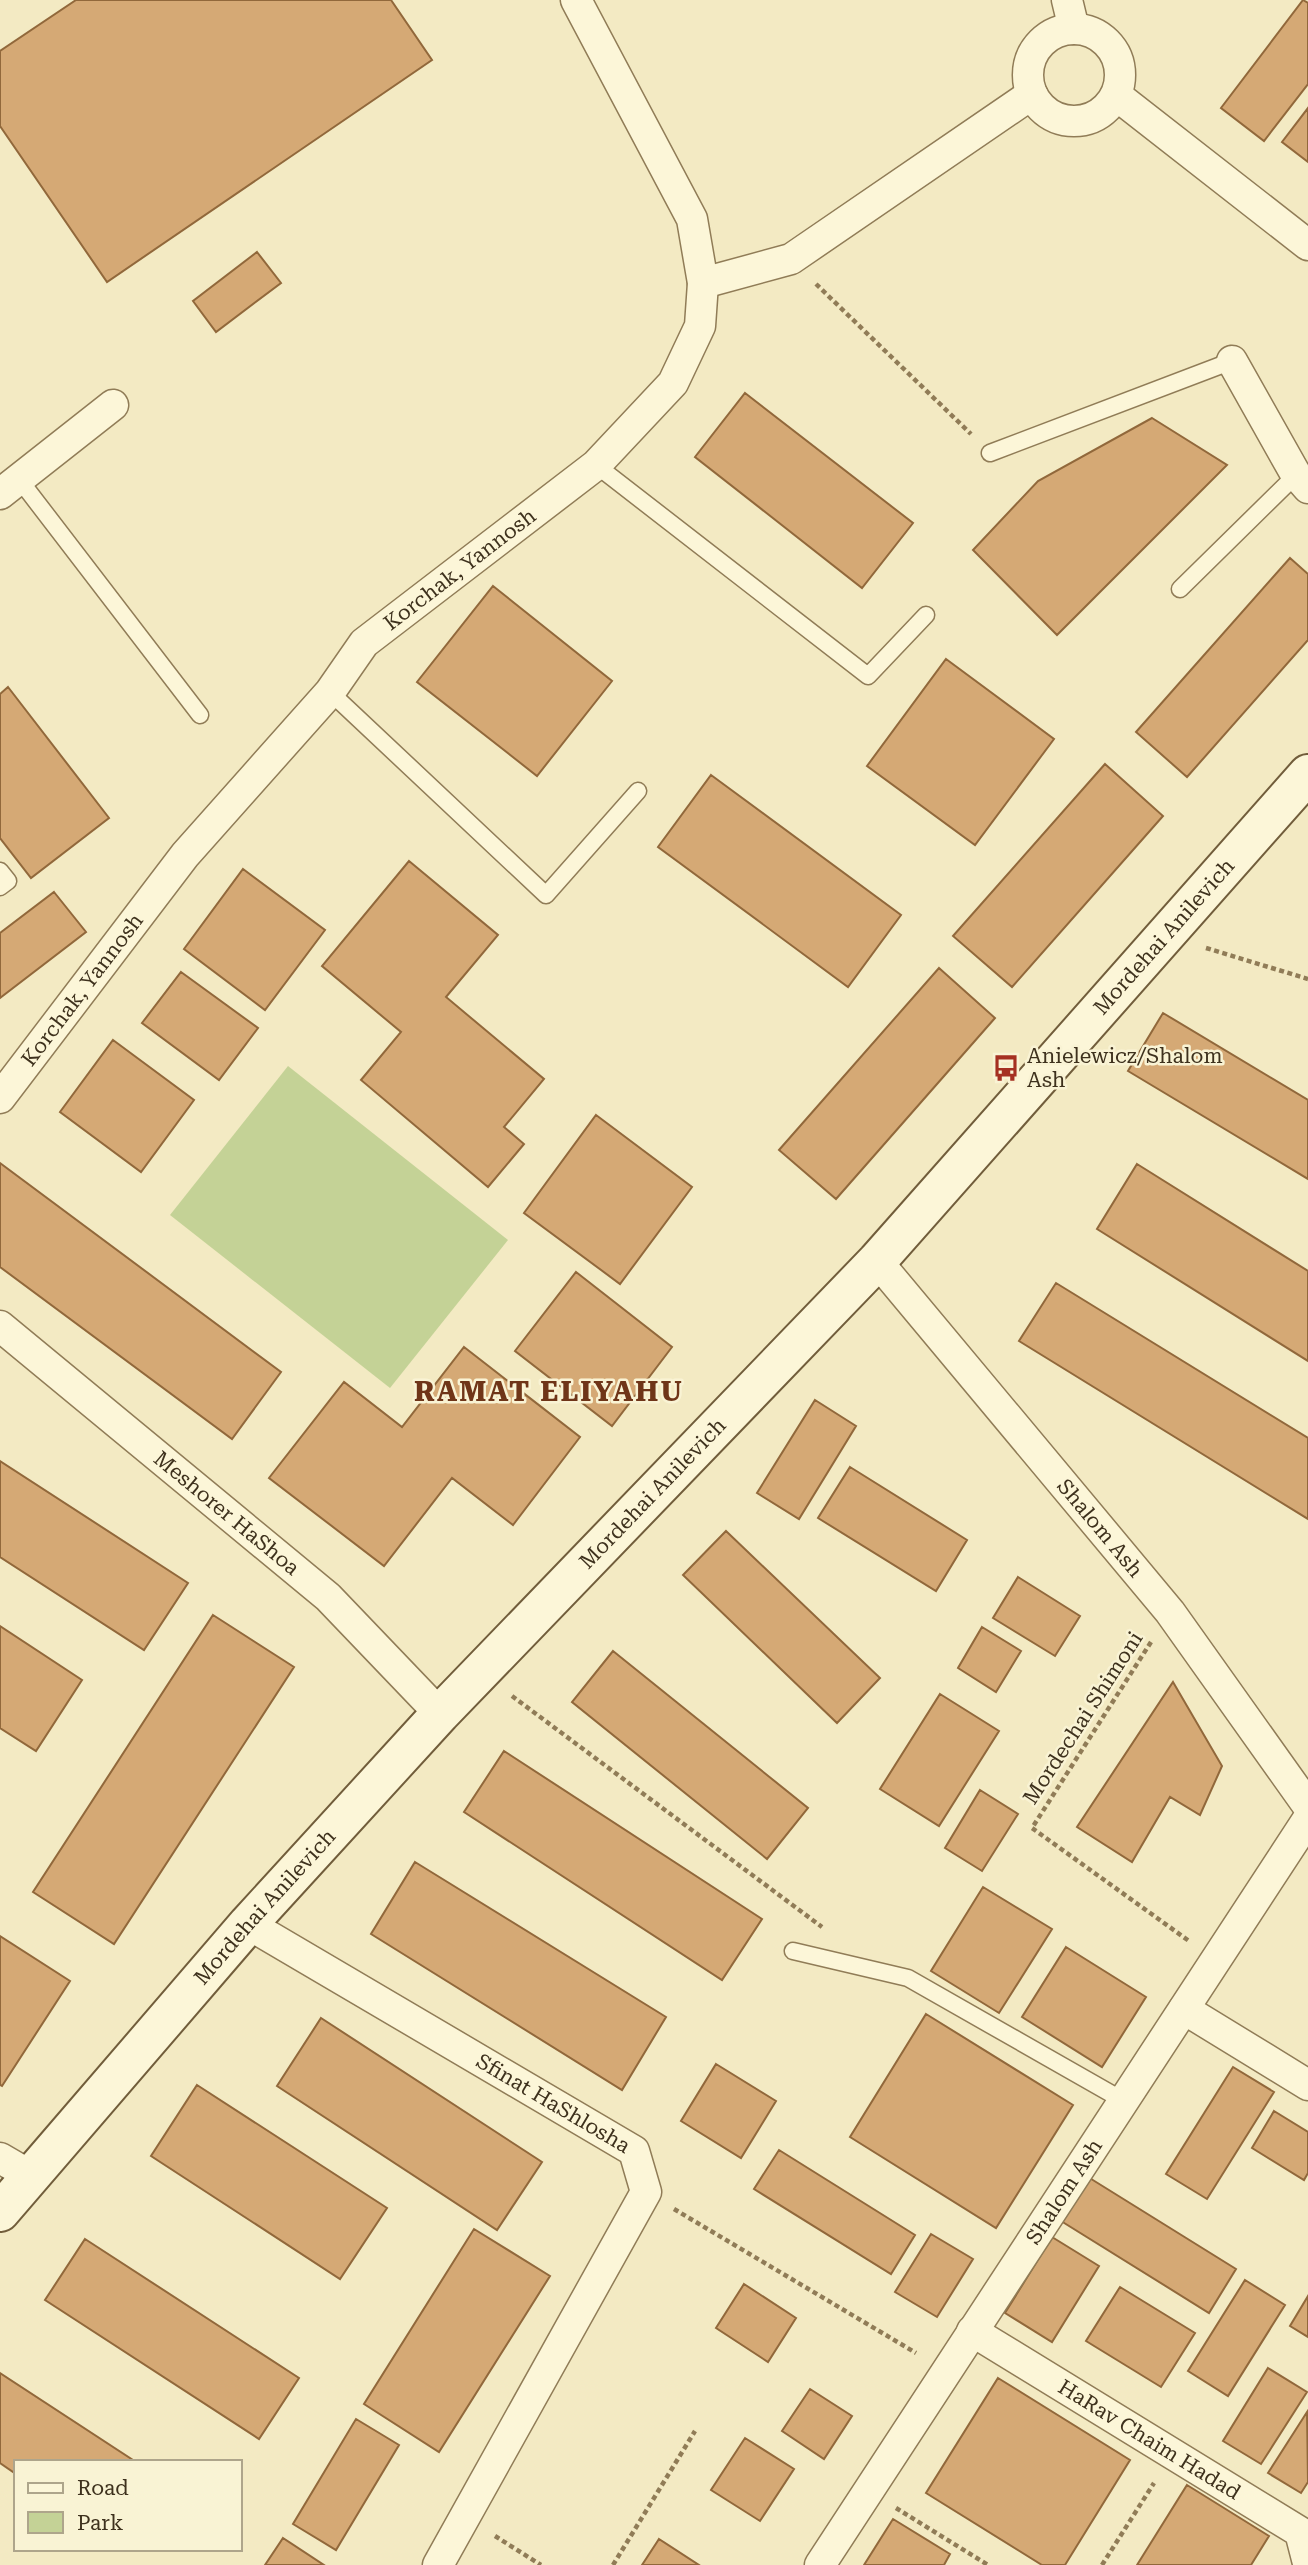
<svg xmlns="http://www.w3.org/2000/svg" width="1308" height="2565" font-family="'Roboto Serif',serif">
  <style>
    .green { fill: #c4d296 }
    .building { fill: #d5a975; stroke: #91683b; stroke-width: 2 }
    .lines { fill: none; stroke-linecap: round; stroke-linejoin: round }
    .lane-casing { stroke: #907c57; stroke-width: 19 }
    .street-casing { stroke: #907c57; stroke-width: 33 }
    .secondary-casing { stroke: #715d3b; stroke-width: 42 }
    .path { stroke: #907c57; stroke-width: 4.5; stroke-dasharray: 5 3.5; stroke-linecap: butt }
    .lane { stroke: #fcf6d8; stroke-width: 16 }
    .street { stroke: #fcf6d8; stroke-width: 30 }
    .secondary { stroke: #fcf6d8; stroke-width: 38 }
    .labels { text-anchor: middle; stroke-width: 5; stroke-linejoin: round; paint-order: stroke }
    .street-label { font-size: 21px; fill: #3e311d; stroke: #f9f3d4 }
    .poi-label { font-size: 21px; fill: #3e311d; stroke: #f9f3d4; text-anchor: start }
    .district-label { font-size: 28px; font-weight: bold; letter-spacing: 2px; fill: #6f3518; stroke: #f9f3d4 }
  </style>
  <rect width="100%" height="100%" fill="#f3eac3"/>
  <path class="green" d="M288 1066 508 1240 390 1388 170 1215Z"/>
  <path class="building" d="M76 0H391L432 60 107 282 0 126V51Z
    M1303 0 1308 3V84L1264 141 1221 108Z
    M1308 108V162L1282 142Z
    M257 252 281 283 216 332 193 301Z
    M745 393 913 523 862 588 695 457Z
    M1152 418 1227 465 1057 635 973 550 1038 481Z
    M1290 558 1308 574V640L1187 777 1136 732Z
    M493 586 612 681 537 776 417 682Z
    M946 659 1054 739 975 845 867 766Z
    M8 687 109 818 31 878 0 838V694Z
    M1105 764 1163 816 1012 987 953 936Z
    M711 775 901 915 848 987 658 847Z
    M409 861 498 935 446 997 544 1079 504 1127 524 1144 488 1187 361 1080 401 1032 322 966Z
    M243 869 325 930 265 1010 184 949Z
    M54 892 86 932 0 998V933Z
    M939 968 995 1018 836 1199 779 1150Z
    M181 972 258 1028 219 1080 142 1023Z
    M1163 1013 1308 1100V1179L1128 1071Z
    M113 1040 194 1100 141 1172 60 1112Z
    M596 1115 692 1187 620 1284 524 1213Z
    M0 1163 281 1372 232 1439 0 1267Z
    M1137 1164 1308 1271V1361L1097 1229Z
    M576 1272 672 1347 612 1426 515 1351Z
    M1056 1283 1308 1438V1519L1019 1341Z
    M464 1347 580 1437 513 1525 452 1478 384 1566 269 1478 344 1382 402 1427Z
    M815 1400 856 1426 799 1519 757 1493Z
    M0 1461 188 1583 144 1650 0 1557Z
    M850 1467 967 1540 936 1591 818 1518Z
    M726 1531 880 1678 837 1723 683 1575Z
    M1018 1577 1080 1616 1055 1656 993 1618Z
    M213 1615 294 1667 114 1944 33 1892Z
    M0 1626 82 1680 36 1751 0 1728Z
    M982 1627 1021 1651 996 1692 958 1668Z
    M613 1651 808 1808 767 1859 572 1702Z
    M1173 1682 1222 1766 1200 1815 1170 1797 1132 1862 1077 1827Z
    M940 1694 999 1731 939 1826 880 1789Z
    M504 1751 762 1919 722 1980 464 1812Z
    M980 1790 1018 1814 982 1871 945 1848Z
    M415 1862 666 2017 622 2090 371 1934Z
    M983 1887 1052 1929 999 2013 931 1971Z
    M0 1936 70 1981 2 2086 0 2085Z
    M1066 1947 1146 1997 1102 2067 1022 2017Z
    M926 2014 1073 2105 996 2228 850 2137Z
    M321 2018 542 2162 497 2230 277 2086Z
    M716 2064 776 2101 741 2158 681 2121Z
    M1233 2067 1274 2092 1207 2199 1166 2174Z
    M197 2085 387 2208 340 2279 151 2156Z
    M1274 2111 1308 2132V2173L1304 2180 1252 2148Z
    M779 2150 915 2235 891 2274 754 2189Z
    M1088 2177 1236 2269 1209 2313 1061 2221Z
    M474 2229 550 2276 439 2452 364 2404Z
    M931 2234 973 2259 937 2317 895 2292Z
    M1052 2237 1099 2266 1052 2342 1005 2313Z
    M85 2239 299 2378 259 2439 45 2300Z
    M1245 2280 1285 2305 1228 2396 1188 2371Z
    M744 2284 796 2318 768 2362 716 2328Z
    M1120 2287 1195 2333 1161 2387 1086 2341Z
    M1308 2296V2337L1290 2326Z
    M1268 2368 1307 2392 1261 2464 1223 2441Z
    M0 2373 136 2462H16V2474L0 2463Z
    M998 2378 1130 2460 1065 2565H1042L926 2493Z
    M810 2389 852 2416 824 2459 782 2431Z
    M1307 2412 1308 2482 1301 2493 1268 2473Z
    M356 2419 399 2445 336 2550 293 2524Z
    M745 2438 794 2469 760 2521 711 2490Z
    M1187 2485 1269 2536 1251 2565H1137Z
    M893 2519 950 2554 944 2565H864Z
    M283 2538 324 2565H265Z
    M659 2539 699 2565H642Z"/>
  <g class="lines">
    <defs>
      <path id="lane" d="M990 453 1232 361
        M596 465 868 676 926 615
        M19 479 200 715
        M1180 589 1299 472
        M330 692 546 895 638 791
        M0 871 8 881 0 887
        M793 1951 908 1978 1124 2101"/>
      <g id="street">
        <path d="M1067 0 1074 29"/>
        <circle cx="1074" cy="75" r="46"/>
        <path d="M1116 95 1308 245"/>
        <path d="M703 283 791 259 1032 94"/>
        <path d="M1232 361 1295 473 1308 488"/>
        <path d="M0 494 113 405"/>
        <path id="s1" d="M0 1098 185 855 330 692 364 643 596 465 673 383 700 326 703 283 692 219 576 0"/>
        <path id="s2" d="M877 1261 1170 1612 1308 1806"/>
        <path id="s3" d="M0 1326 328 1597 440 1714"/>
        <path id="s4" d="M248 1924 634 2151 646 2192 438 2565"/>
        <path d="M1184 2009 1308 2085"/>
        <path d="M0 2158 31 2176"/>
        <path id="s5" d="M972 2331 1300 2532 1308 2563"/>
        <path id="s6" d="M820 2565 1308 1819"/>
      </g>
      <g id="secondary">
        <path id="s7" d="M0 2212 248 1924 440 1714 877 1261 1308 774"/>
      </g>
    </defs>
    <use href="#lane" class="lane-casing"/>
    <use href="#street" class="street-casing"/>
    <use href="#secondary" class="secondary-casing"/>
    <path class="path" d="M816 284 971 434
      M1206 948 1308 979
      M1151 1642 1032 1828 1189 1941
      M512 1696 822 1927
      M674 2209 916 2353
      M896 2508 988 2565
      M495 2536 541 2565
      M613 2565 695 2431
      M1102 2565 1154 2483"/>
    <use href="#lane" class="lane"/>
    <use href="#street" class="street"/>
    <use href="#secondary" class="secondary"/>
  </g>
  <defs>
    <symbol id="bus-bare" viewBox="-9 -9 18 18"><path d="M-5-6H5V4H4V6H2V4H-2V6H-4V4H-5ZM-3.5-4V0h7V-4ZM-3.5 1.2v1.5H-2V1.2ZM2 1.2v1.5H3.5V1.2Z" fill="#a53021" stroke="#f9f3d4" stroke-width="2.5" paint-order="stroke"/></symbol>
  </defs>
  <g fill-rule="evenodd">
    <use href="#bus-bare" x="987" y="1049" width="38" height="38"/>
  </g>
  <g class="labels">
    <g class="street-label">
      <text dy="7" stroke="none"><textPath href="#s1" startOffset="704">Korchak, Yannosh</textPath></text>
      <text dy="7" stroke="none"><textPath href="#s7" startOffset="1727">Mordehai Anilevich</textPath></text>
      <text dy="7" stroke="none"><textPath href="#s1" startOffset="136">Korchak, Yannosh</textPath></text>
      <text dy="7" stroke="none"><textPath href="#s7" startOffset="971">Mordehai Anilevich</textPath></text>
      <text dy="7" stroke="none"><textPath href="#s3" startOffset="294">Meshorer HaShoa</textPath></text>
      <text dy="7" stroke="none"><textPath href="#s2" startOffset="348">Shalom Ash</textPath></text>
      <text transform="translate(1083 1718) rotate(-57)" y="7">Mordechai Shimoni</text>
      <text dy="7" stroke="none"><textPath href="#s7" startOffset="404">Mordehai Anilevich</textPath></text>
      <text dy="7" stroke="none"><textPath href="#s4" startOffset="354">Sfinat HaShlosha</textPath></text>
      <text dy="7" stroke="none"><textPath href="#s6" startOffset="446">Shalom Ash</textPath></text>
      <text dy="7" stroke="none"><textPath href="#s5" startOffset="208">HaRav Chaim Hadad</textPath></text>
    </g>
    <g class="poi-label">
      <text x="1027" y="1063">Anielewicz/Shalom<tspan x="1027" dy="24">Ash</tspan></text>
    </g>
    <g class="district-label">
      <text x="549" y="1401">RAMAT ELIYAHU</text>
    </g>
  </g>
  <rect x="14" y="2460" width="228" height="91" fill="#f9f3d4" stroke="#aea58b" stroke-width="2"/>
  <rect x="28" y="2483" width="35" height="10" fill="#fcf6d8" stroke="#aea58b" stroke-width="2"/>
  <text x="77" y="2495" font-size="21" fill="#3e311d">Road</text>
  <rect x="28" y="2512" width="35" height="21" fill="#c4d296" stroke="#aea58b" stroke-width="2"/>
  <text x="77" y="2530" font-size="21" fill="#3e311d">Park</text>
</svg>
